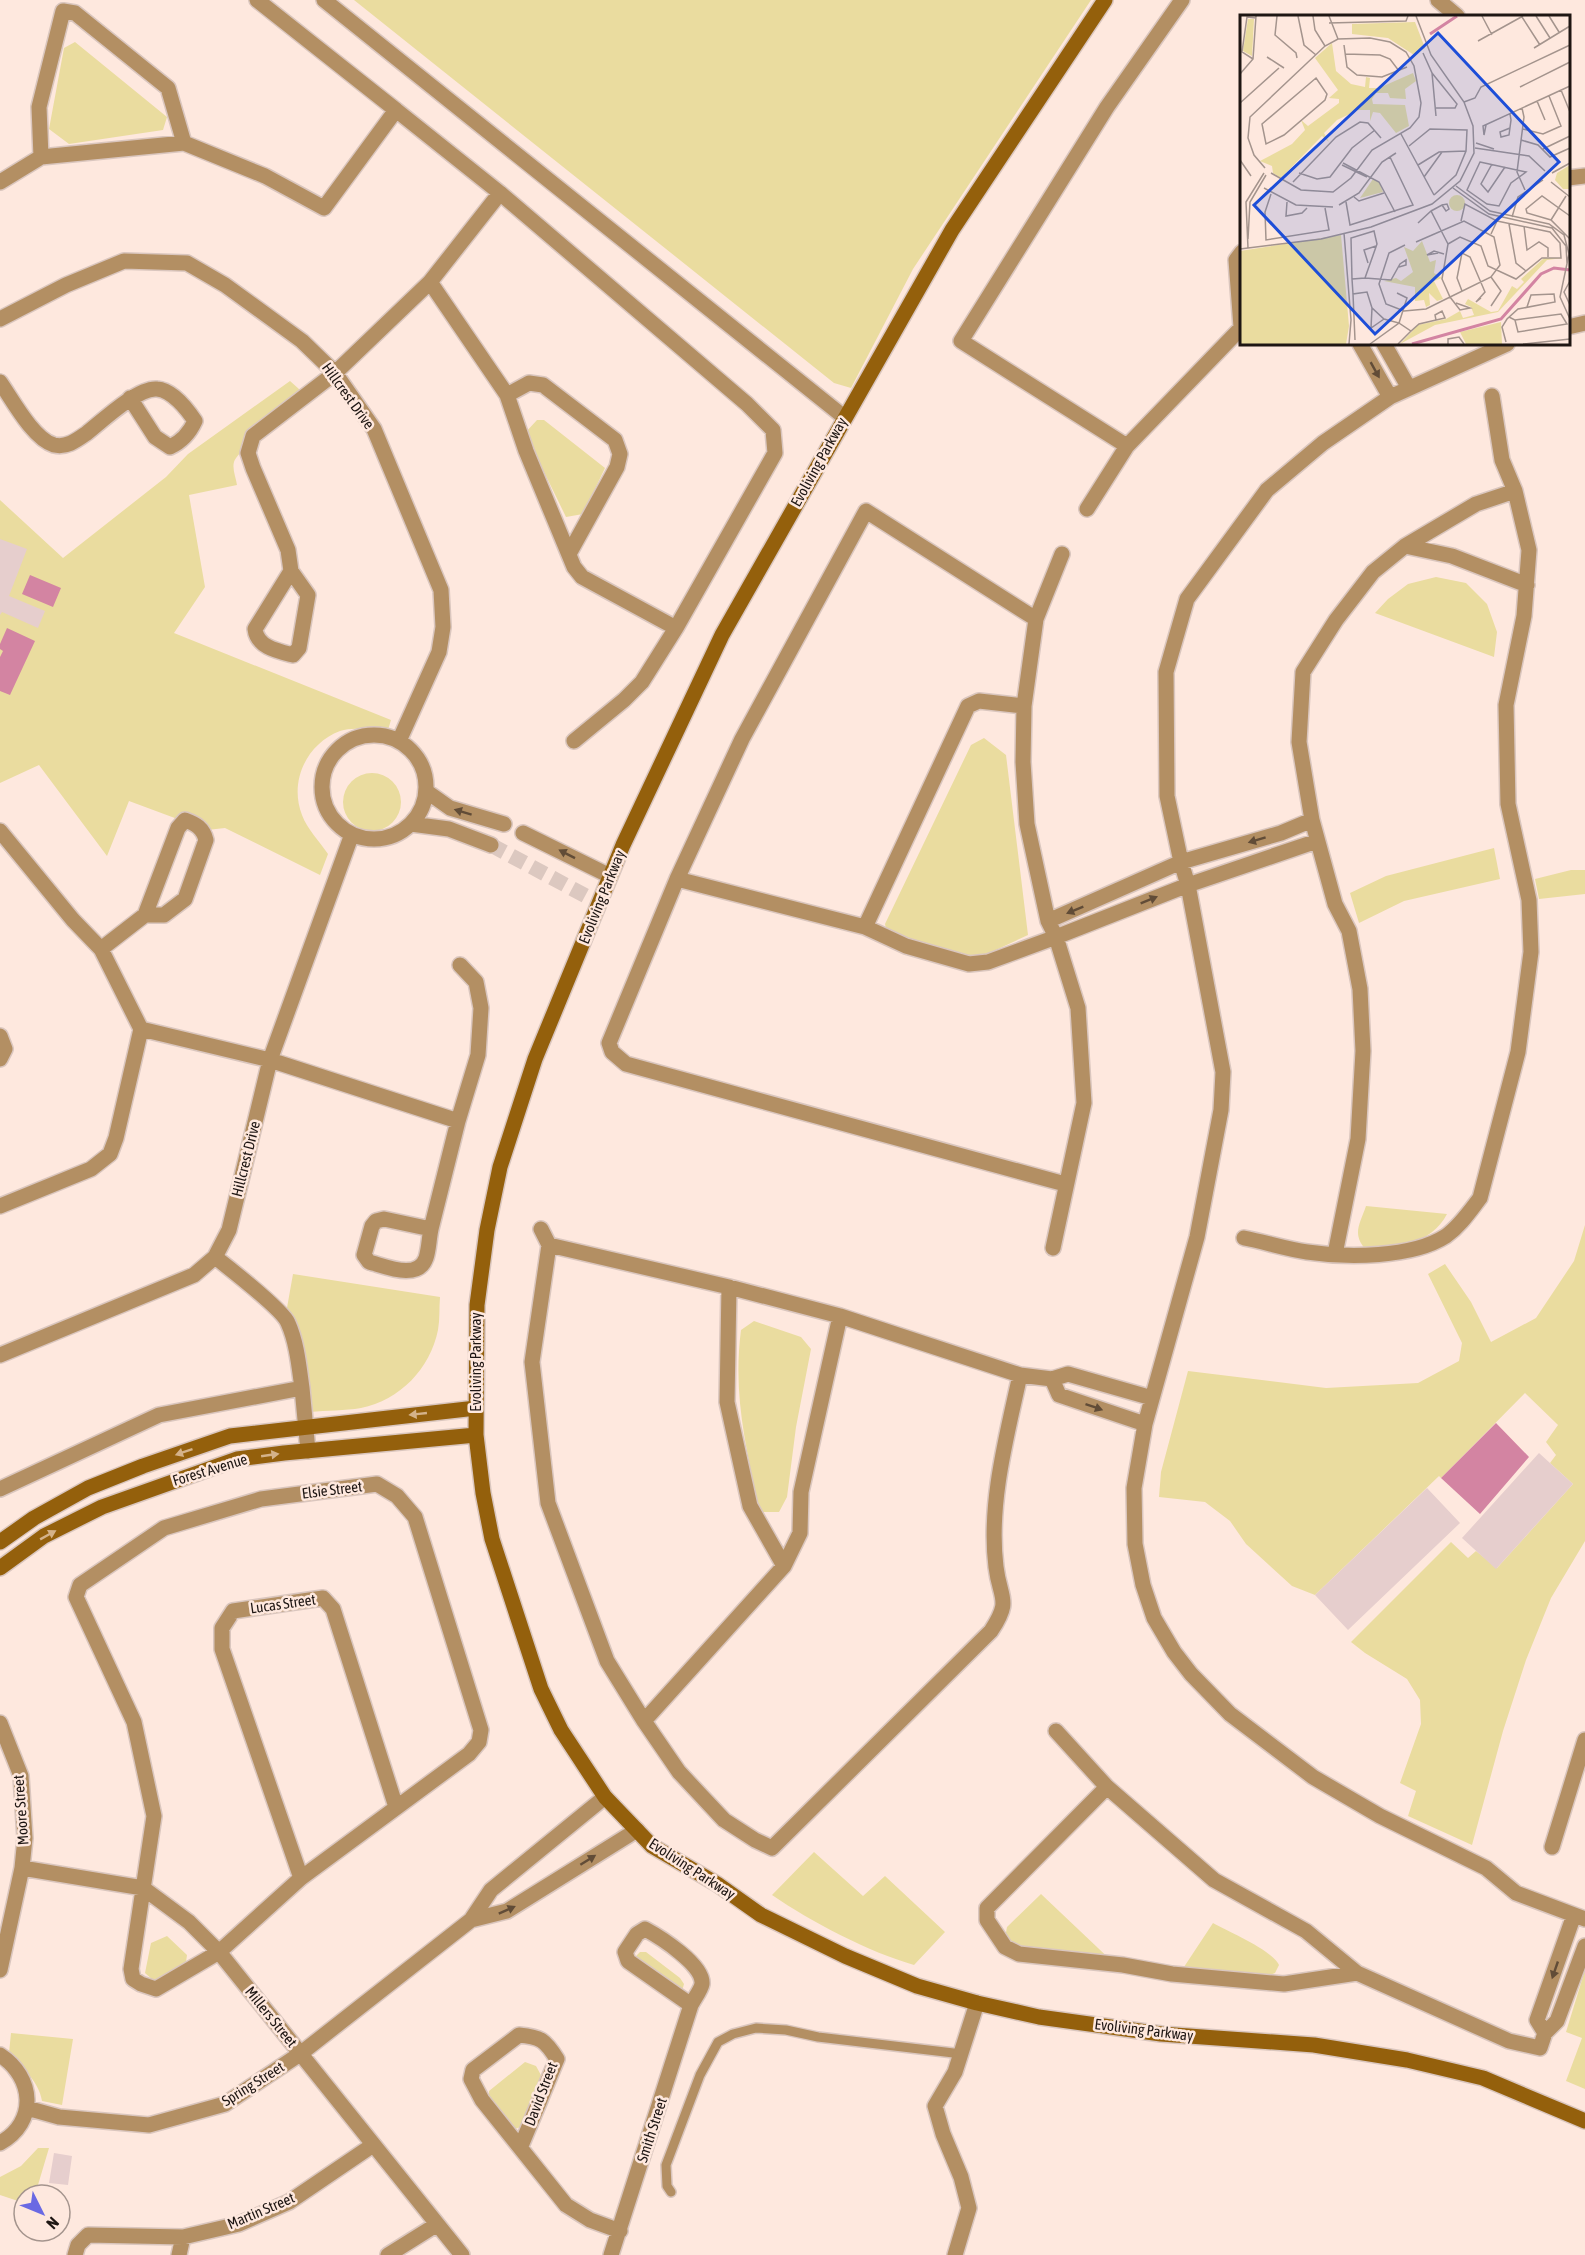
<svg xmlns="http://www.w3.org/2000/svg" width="1585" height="2255" font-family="'Asap Condensed',sans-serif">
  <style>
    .green { fill: #eadc9f }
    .water { fill: #d384a2 }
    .building { fill: #e6cecd }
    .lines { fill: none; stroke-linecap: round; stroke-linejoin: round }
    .street-tunnel { stroke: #dcc8c0; stroke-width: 15; stroke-dasharray: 15 8; stroke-linecap: butt }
    .lane-casing { stroke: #dac6be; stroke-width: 12 }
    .street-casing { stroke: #dac6be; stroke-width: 18 }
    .secondary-casing { stroke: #dac6be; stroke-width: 18 }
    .lane { stroke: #b38f63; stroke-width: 9 }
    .street { stroke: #b38f63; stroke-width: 15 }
    .secondary { stroke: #94600c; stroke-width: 15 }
    .oneway { fill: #614c37 }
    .oneway2 { fill: #d4b28a }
    .labels { text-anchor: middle; stroke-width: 5; stroke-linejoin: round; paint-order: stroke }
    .street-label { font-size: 15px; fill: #1e1613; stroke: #fee8de }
    .inset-river { fill: none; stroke: #d384a2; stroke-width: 3 }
    .inset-road { fill: none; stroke: #a4948d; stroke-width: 1.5 }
    .view { fill: #1d4ed8; fill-opacity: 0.15; stroke: #1d4ed8; stroke-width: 3 }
    .inset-edge { fill: none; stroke: #1e1613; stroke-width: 3 }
  </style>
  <rect width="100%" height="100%" fill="#fee8de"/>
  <path class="green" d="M354 0H1091L913 269 851 388 834 383Z
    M75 42 167 117 163 130 69 144 49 129 64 48Z
    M290 381 309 398C295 409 237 449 234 462 232 469 236 478 237 485L189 495 205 587 174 633 391 720 387 733C372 730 355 726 340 731 306 744 289 782 302 815 307 829 320 842 328 854L320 875 225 828 207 830 129 801 107 856 39 765 0 783V500L63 558 166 477 188 454Z
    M537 420H544L605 468 583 514 566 517 525 433Z
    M1436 577 1466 583 1487 604 1497 632 1494 657 1375 613 1388 599 1408 584Z
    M984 738 1006 755 1028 935 972 961 887 933 885 924 971 745Z
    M343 802a29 29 0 1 1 58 0a29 29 0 1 1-58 0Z
    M1494 848 1500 879 1404 901 1359 923 1350 893 1386 876Z
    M1571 870H1585V894L1539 899 1535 879Z
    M1366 1206 1447 1214C1431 1245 1396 1247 1365 1249 1352 1233 1360 1224 1366 1206Z
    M1585 1225V1541L1551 1598 1526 1660 1503 1731 1472 1845 1408 1816 1416 1791 1400 1783 1421 1724 1420 1700 1407 1679 1365 1653 1351 1642 1451 1542 1468 1558 1476 1551 1497 1568 1573 1484 1550 1463 1556 1455 1546 1442 1558 1425 1525 1393 1441 1478 1439 1476 1315 1595 1292 1586 1246 1544 1230 1521 1205 1502 1159 1497 1161 1472 1188 1371 1326 1388 1418 1383 1459 1361 1462 1343 1428 1274 1445 1264 1471 1302 1491 1342 1536 1318 1574 1261Z
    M293 1274 440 1297C439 1308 440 1319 438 1330 430 1369 400 1400 361 1408 345 1411 327 1410 310 1412L285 1319Z
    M754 1321 801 1337 811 1349 796 1427 787 1497 779 1512H762L757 1501C745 1441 733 1392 741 1330Z
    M814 1852 863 1896 885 1876 945 1932 914 1965C869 1952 811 1922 772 1895Z
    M1041 1894 1117 1966 1021 1951 1005 1938 1007 1927Z
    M1213 1923C1229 1932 1272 1950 1279 1965L1275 1973 1262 1978 1182 1970Z
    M167 1936 187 1955 185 1969 162 1983 154 1981 145 1973 151 1943Z
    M640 1952H646L680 1978 684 1984 682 1991 636 1963 635 1957Z
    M1585 1970V2089L1566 2081 1582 2038 1566 2032Z
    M11 2033 73 2039 62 2105 42 2101C39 2081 22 2068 9 2053Z
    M525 2062 536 2066 542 2077 521 2127 511 2130 489 2102V2091Z
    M38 2148H49L35 2195H24V2203L0 2195V2177L21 2166Z"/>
  <path class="water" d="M30 575 61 588 53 607 22 594Z
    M7 628 35 641 10 695 0 691V657L3 651 0 649V644Z
    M1496 1423 1529 1457 1480 1514 1441 1478Z"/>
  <path class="building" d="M0 539 27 549 9 596 45 611 38 628 2 612 0 615Z
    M1539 1453 1573 1484 1496 1569 1462 1538Z
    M1427 1488 1460 1523 1348 1630 1315 1595Z
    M54 2153 72 2156 68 2185 49 2183Z"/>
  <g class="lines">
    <path class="street-tunnel" d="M491 845 599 903"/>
    <defs>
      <path id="lane" d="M671 2192 667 2186 666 2165 700 2075 718 2042 733 2034 756 2028 786 2030 818 2037 962 2054"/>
      <path id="street" d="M324 0 844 417
        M1438 0 1457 16
        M396 110 500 193 747 404 773 430 775 453 676 628 582 577 574 567 526 451 507 395 430 282 500 193
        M184 143 265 176 324 208 396 110 257 0
        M1568 178 1585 176
        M0 182 41 157 184 143 168 88 75 13 63 11 39 107 41 157
        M0 319 66 285 124 261 187 263 225 285 302 341 335 373 374 429 441 590 443 627 439 652 399 741
        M1241 327 1236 260 1242 252
        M1568 327 1585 323
        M1360 344 1390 397
        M1384 344 1409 388
        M1507 344 1390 397 1323 443 1267 490 1187 599 1166 672 1167 796 1181 862 1188 885 1223 1072 1221 1110 1197 1237 1145 1424 1134 1488 1135 1544 1143 1585 1154 1618 1174 1652 1191 1674 1230 1714 1313 1777 1380 1816 1486 1868 1516 1893 1585 1919
        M0 382C12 399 33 439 54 445 67 448 77 440 87 433 102 421 138 387 157 389 172 390 187 409 195 421 190 432 181 442 170 447L155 437 130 398
        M507 395 529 383 543 385 615 440 620 454 617 467 570 552
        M1127 446 961 341 1107 107 1182 0
        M1087 509 1127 446 1242 327
        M1405 546 1452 556 1527 585
        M291 571 255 629C257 647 277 651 293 655L299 648 308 595 291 571 288 550 253 468 248 453 253 436 335 373 430 282
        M1036 619 866 511 742 739 677 879 609 1043 612 1052 626 1064 1065 1184
        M322 787a52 52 0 1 1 104 0a52 52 0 1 1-104 0Z
        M574 741 624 700 642 682 676 628
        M426 791 450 808 504 824
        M411 824 449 829 491 845
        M0 831 73 920 101 949 141 1029 270 1060 458 1121 478 1055 481 1008 476 982 460 965
        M523 833 610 876
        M677 879 865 927 906 946 969 964 988 962 1056 937 1188 885 1317 841
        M1048 921 1181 862 1281 833 1312 820
        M865 927 968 706 979 701 1024 706
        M101 949 145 915 178 828 185 820C196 824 203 828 206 840L185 899 164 915H145
        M0 1036 5 1049 0 1059
        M0 1206 91 1169 110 1154 116 1138 141 1029
        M431 1229C429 1238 429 1249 426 1258 418 1281 385 1266 369 1262L364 1255 372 1226 376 1221 384 1219 431 1229 458 1121
        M541 1229 549 1245 729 1287 840 1316 1020 1375 1052 1379 1068 1374 1152 1398
        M1244 1238C1265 1242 1286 1249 1307 1252 1347 1258 1412 1258 1446 1236 1460 1226 1470 1211 1480 1198L1518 1052 1531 952 1529 900 1508 804 1506 705 1524 616 1529 550 1515 491 1502 460 1492 396
        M549 1245 532 1362 548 1503 607 1661 644 1721 679 1772 724 1820 755 1840 772 1848 991 1631C1012 1599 1000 1600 996 1567 988 1504 1007 1435 1020 1375
        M1053 1248 1084 1103 1078 1008 1056 937 1048 921 1027 824 1023 762 1024 706 1036 619 1062 554
        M1335 1254 1358 1139 1363 1051 1360 989 1349 931 1335 904 1312 820 1299 742 1303 672 1336 620 1373 572 1405 546 1476 504 1515 491
        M729 1287 727 1402 750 1506 784 1566
        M0 1355 194 1275 215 1257 229 1230 270 1060 352 834
        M1052 1379 1059 1395 1145 1424
        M302 1388 308 1451
        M377 1484 397 1496 415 1517 481 1730 479 1742 469 1754 301 1878 219 1952 156 1989 141 1984 133 1979 131 1969 154 1816 134 1722 76 1597 80 1585 164 1528 261 1499Z
        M0 1489 159 1415 302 1388C299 1367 297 1343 288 1323 283 1310 229 1268 215 1257
        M644 1721 784 1566 800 1533 801 1492 840 1316
        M0 1723 21 1776 25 1838 22 1868 0 1970
        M1056 1731 1107 1787 1214 1880 1306 1931 1357 1973 1509 2041 1540 2048 1545 2033 1557 2021 1585 1946
        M1107 1787 987 1908V1920L1005 1947 1019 1954 1123 1965 1172 1974 1284 1984 1357 1973
        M1552 1847 1585 1740
        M22 1868 143 1888 189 1922 219 1952 462 2255
        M301 1878 222 1649V1628L233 1611 323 1598 333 1609 396 1807
        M471 1920 507 1911 637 1830
        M1545 2033 1537 2020 1574 1915
        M0 2055C34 2077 38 2122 0 2143
        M27 2108 59 2117 149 2125 225 2104 300 2054 471 1920 491 1890 605 1797
        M521 2146 557 2059C545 2040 541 2037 519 2035L473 2070 471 2079 482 2100 566 2205 590 2220 620 2231
        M75 2255 78 2245 88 2235 183 2237 239 2224 289 2202 373 2145
        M179 2255 183 2237
        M388 2255 436 2225
        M611 2255 691 2005C694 1999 701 1990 702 1984 704 1965 660 1937 645 1929L637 1934 625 1952 628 1961 691 2005
        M955 2255 969 2208 961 2177 943 2134 935 2106 955 2072 977 2003"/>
      <path id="secondary" d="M1105 0 952 230 722 635 623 845 535 1059 500 1167 487 1230 477 1305 476 1435 483 1493 492 1539 541 1689 561 1730 605 1797 652 1846 717 1884 761 1915 845 1956 917 1986 977 2003 1039 2017 1161 2034 1314 2045 1407 2060 1483 2078 1585 2121
        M0 1542 34 1518 88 1488 143 1466 230 1436 476 1408
        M0 1568 44 1536 102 1507 237 1459 284 1453 476 1435"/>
    </defs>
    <use href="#lane" class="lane-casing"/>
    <use href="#street" class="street-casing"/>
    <use href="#secondary" class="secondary-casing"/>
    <use href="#lane" class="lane"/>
    <use href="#street" class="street"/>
    <use href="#secondary" class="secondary"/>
  </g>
  <defs><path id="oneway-solid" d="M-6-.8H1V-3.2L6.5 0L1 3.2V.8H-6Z" transform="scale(1.5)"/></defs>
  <g class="oneway">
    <use href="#oneway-solid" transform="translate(1375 370) rotate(61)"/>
    <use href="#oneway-solid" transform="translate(463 812) rotate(-163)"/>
    <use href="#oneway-solid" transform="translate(1257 840) rotate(163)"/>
    <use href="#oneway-solid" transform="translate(567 854) rotate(-153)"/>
    <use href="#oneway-solid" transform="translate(1149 900) rotate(-22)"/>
    <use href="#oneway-solid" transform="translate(1075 910) rotate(158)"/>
    <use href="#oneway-solid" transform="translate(1094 1407) rotate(19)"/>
    <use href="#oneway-solid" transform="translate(588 1860) rotate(-32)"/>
    <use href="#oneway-solid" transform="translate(507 1910) rotate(-24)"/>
    <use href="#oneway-solid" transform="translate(1555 1970) rotate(109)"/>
  </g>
  <g class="oneway2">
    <use href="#oneway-solid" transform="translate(418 1414) rotate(174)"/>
    <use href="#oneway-solid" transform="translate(184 1452) rotate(161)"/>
    <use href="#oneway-solid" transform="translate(270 1455) rotate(-8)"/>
    <use href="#oneway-solid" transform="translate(48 1535) rotate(-29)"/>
  </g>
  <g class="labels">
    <g class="street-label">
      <text transform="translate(348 396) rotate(54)" y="5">Hillcrest Drive</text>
      <text transform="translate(819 462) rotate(-61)" y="5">Evoliving Parkway</text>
      <text transform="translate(602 897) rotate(-68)" y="5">Evoliving Parkway</text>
      <text transform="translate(246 1159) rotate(-76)" y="5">Hillcrest Drive</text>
      <text transform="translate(476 1362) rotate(-90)" y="5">Evoliving Parkway</text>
      <text transform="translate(210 1470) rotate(-17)" y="5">Forest Avenue</text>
      <text transform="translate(332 1490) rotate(-7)" y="5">Elsie Street</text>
      <text transform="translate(283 1604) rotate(-8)" y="5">Lucas Street</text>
      <text transform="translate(21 1810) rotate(-94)" y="5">Moore Street</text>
      <text transform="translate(692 1869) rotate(33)" y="5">Evoliving Parkway</text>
      <text transform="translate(271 2017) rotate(51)" y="5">Millers Street</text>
      <text transform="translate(1144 2030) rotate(7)" y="5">Evoliving Parkway</text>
      <text transform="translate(253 2084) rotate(-32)" y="5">Spring Street</text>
      <text transform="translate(541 2094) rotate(-69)" y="5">David Street</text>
      <text transform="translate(652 2130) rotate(-72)" y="5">Smith Street</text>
      <text transform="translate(261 2211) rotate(-23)" y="5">Martin Street</text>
    </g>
  </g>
  <g transform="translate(1240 15)">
    <rect width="330" height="330" fill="#fee8de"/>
    <path d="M8 4H14L12 41 3 36ZM175 7 185 33 174 40 148 23 112 19V9ZM92 28 96 56 111 69 125 72 126 62 130 63 129 73H139L173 58 176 66 165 74 166 84 150 83 148 78H136L132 84 133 89 165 90 169 111 156 118 140 98 133 97 130 106V95H118L97 105 84 118 89 127 82 121 41 163 33 158 32 151 20 146 52 129 65 115 61 105 68 111 99 88V84L89 83 98 75 75 43ZM330 150V174H323L315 165 317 158ZM133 164 139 167 143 177 120 183ZM209 188a8 8 0 1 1 16 0a8 8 0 1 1-16 0ZM101 220 109 311 106 329H0V236ZM182 226 190 247 196 245 194 258 202 263 194 266 203 284 197 286 189 278 190 290 186 292 184 285 175 286V272L144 266 156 263 161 266 173 257 164 232 173 236ZM304 243H323L307 245 258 297 195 310 160 329 178 310 206 304 220 296 223 303 234 300 231 292 225 289 228 284 251 297 258 296 272 271 277 274 284 267 281 264ZM261 307 262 329H226L220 317Z" fill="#eadc9f"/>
    <path class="inset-river" d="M190 19 217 1M172 329 261 304 301 259 314 253 330 255"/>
    <path class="inset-road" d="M37 1 35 20 56 38 57 43M58 1 64 30 76 40M73 1 75 15 85 31M89 1 98 24M242 1 252 20M296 1 310 23M309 1 319 17M282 2 300 30M89 8 166 6 168 1M238 26 283 1M104 30 107 52 117 60 142 62 167 52M294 33 330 11M183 38 192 58 196 101M105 39 140 40 150 44 159 56M27 42 44 53M13 44 2 37 7 2 16 3M192 58 217 89 215 93H196M0 59 13 44 16 1M76 63 87 79 85 85 44 120 26 129 22 109ZM280 72 330 47M321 75 330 97M297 86 305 105M224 87 235 83 241 72 330 30M0 88 39 53M282 93 284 102 277 157 285 175M270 99 271 105 269 120 261 122 260 117 270 113M246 110 244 120 243 111 330 71M283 114 303 119 321 111 309 81M161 119 194 180M281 125 298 130 310 142 330 133M236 128 254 134M169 131 190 114 227 115 226 136 216 160 194 180M235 133 289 141 305 156M303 134 330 121M0 145 11 161M240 147 286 157 271 168 259 191 247 189 227 175ZM103 148 139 167 155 197M252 149 241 169 248 177 265 152M102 150 127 162M178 150 199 137 226 136M25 153 14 140 8 123 10 102 85 31 98 24 130 23 150 27 166 37 174 51 181 88 179 102 170 113 132 135 111 163 93 177 61 175 31 158M59 158 77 164 90 162 112 133 135 115M312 158 330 148M184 162 202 137M53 167 96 122 120 107 128 108 141 123M311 167 330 182M216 171 250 196 309 209 324 220 329 239 320 282 330 304M24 173 56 190 93 192M213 173 249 199 312 213 326 231 327 248M31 179 25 197 26 225 89 215 85 193M114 182 119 186 144 178M47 187 46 201 62 198 67 193M106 187 110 210 173 190 150 142M99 190 119 178 142 147 156 138M191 196 202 190 206 196 209 194 207 189 202 190M330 201 302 181 286 194 287 198 311 205 330 224M272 202 278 182 303 165M311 205 326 181M221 206 225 189 257 206 251 219M178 208 191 196 208 229 202 264 210 282 220 295 230 293 216 288M269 209 276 248 286 256M284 211 287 235 299 227 308 233V242M104 218 111 305 109 329M8 224 10 187 26 160M208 229 220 222 241 231 248 251 276 264 302 243H321L320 228 310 217 257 206M165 230 149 238 139 269 146 289 164 296 186 294 204 285 251 262 260 250 254 222 224 206 176 227M8 233 6 187 24 158M0 234 81 224 131 212 192 189 220 166 234 138 233 111 224 87 191 40 176 1M198 238 187 240 194 236 204 239M128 248 124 235 136 231M125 263 151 265 160 249 166 245V250L159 252M112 264 125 263 137 229 134 216 111 223 112 264 113 279M330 266 324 277 330 290M222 276 217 263 222 238 230 242 245 277 236 287 241 283M157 278 167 283 159 308 171 316 179 309 196 305 205 303 202 296 195 300 196 305M251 291 261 276 251 262M269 302 275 305 278 317 327 309 321 299 275 305M115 325 113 279 127 277 132 293M266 327 262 312 267 304 278 294 315 287 314 279 291 280 287 292M130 329 159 308 144 304 132 293 131 313 144 304M158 329 171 316M208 329V324L219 322 224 329M283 329 330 324"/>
    <path class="view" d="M198 18 319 147 135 319 14 190Z"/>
    <rect width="330" height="330" class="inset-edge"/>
  </g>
  <g transform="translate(42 2213) rotate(133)"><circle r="28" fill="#fee8de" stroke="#a4948d" stroke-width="1.5"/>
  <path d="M0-4.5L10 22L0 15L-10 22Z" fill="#6a69e3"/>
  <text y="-9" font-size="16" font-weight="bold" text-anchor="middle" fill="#1e1613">N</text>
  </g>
</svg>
